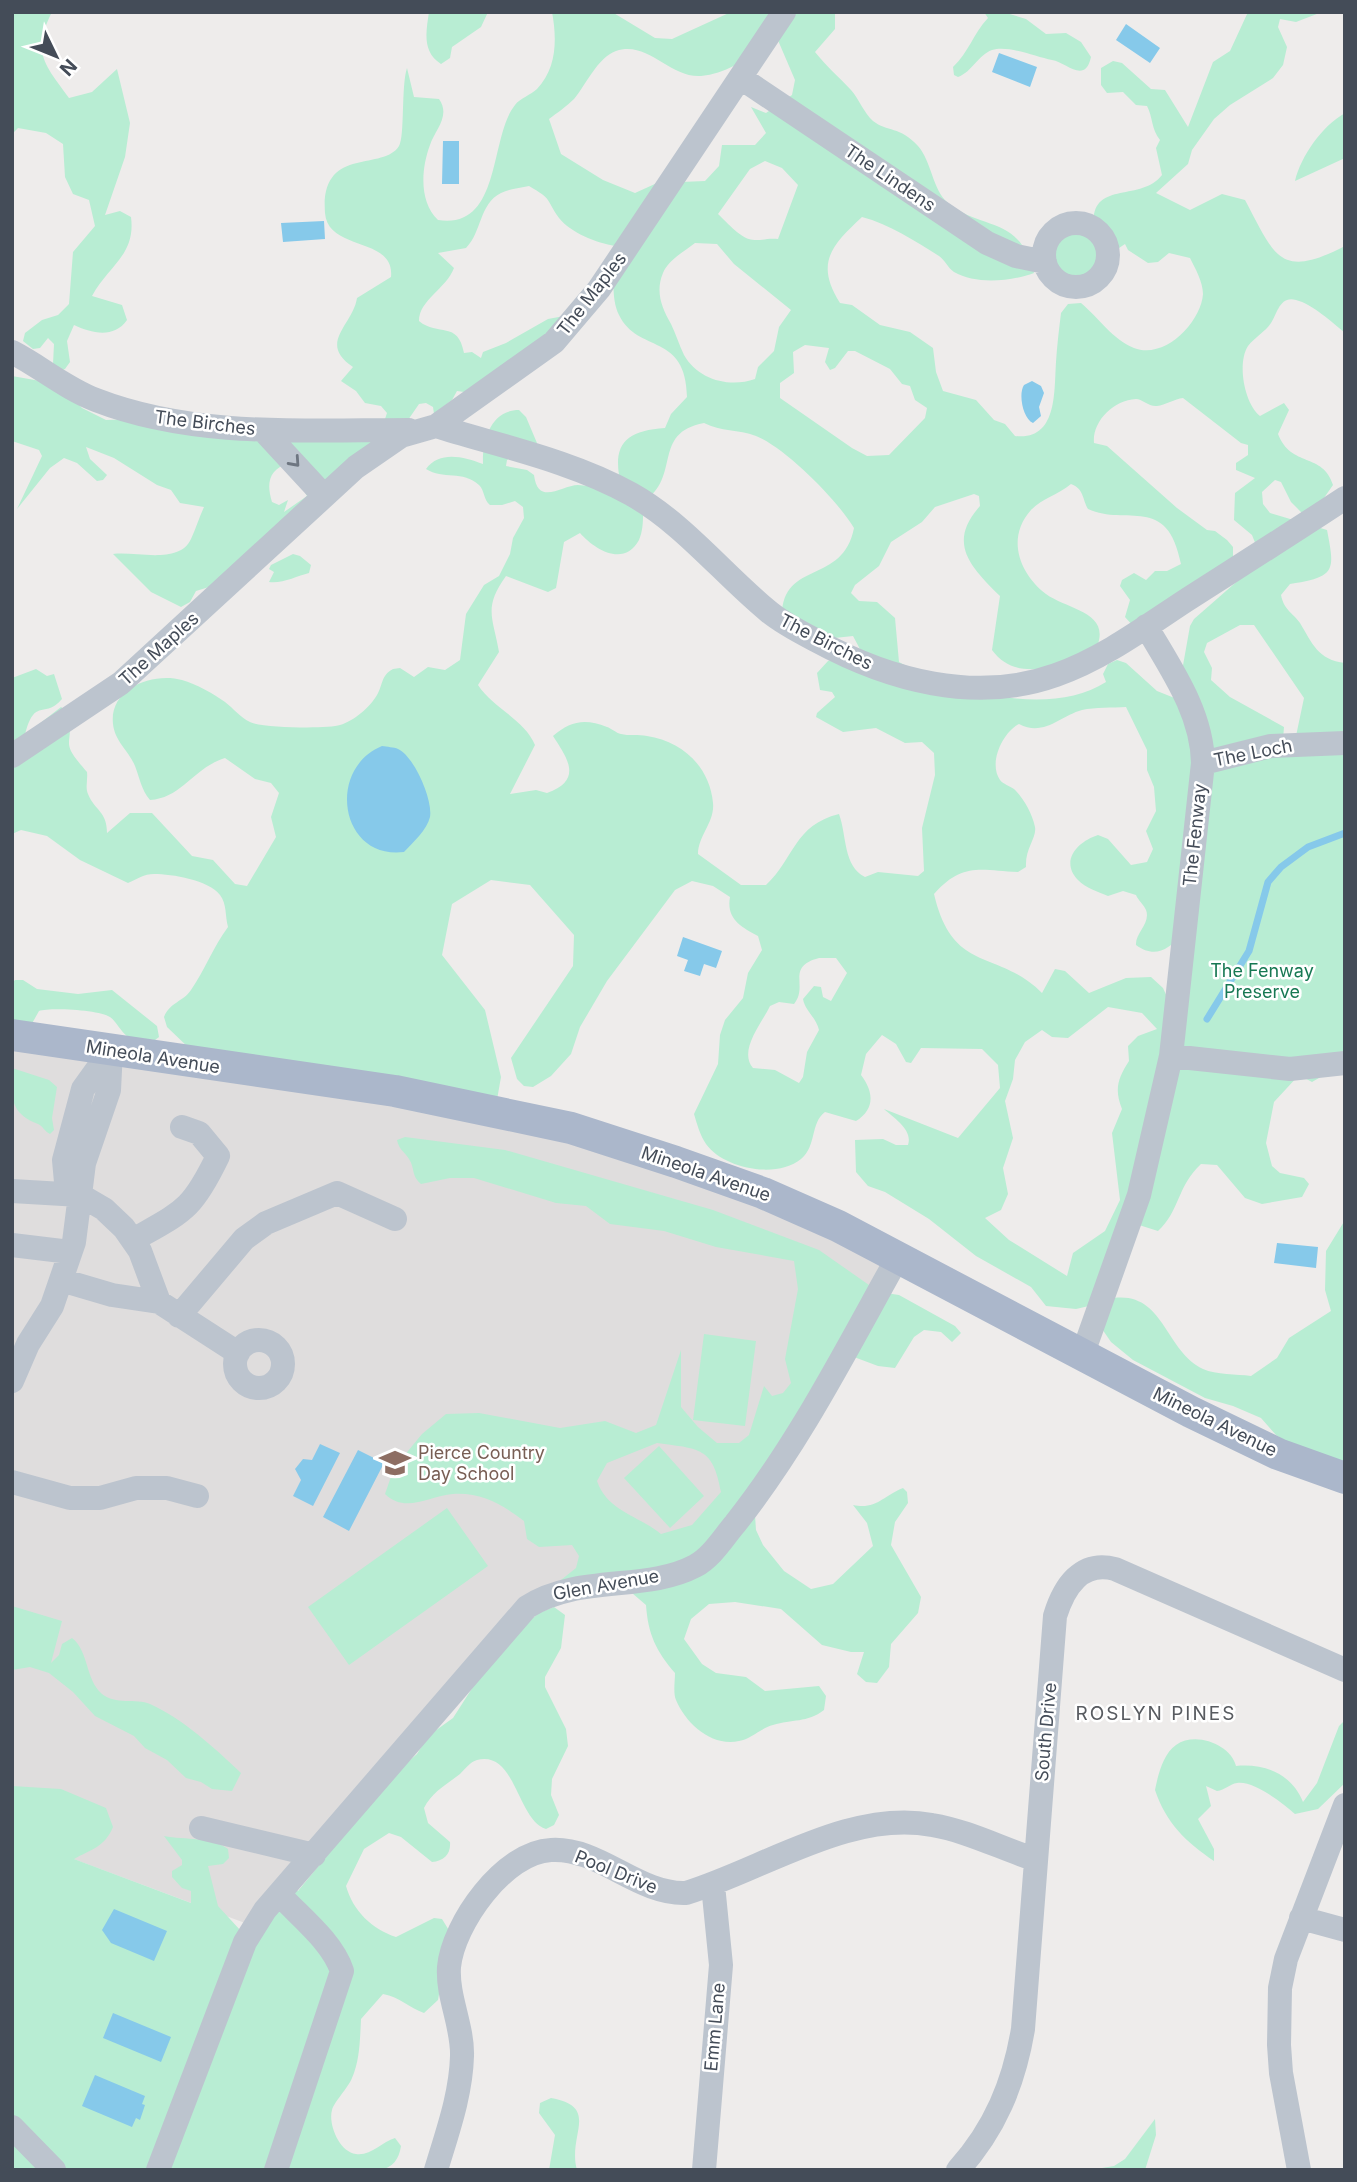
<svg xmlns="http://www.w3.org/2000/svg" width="1357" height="2182" font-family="Inter,sans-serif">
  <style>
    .education { fill: #dfdddd }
    .green { fill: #b8edd3; fill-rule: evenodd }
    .water { fill: #86c9ea }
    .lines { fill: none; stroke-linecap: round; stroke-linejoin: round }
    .stream { stroke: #86c9ea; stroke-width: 7 }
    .minor { stroke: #bcc4ce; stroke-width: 24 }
    .major { stroke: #abb7cb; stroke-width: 32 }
    .oneway { stroke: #6e7681 }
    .labels { text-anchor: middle; stroke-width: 5; stroke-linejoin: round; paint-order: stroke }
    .street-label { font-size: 18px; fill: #444c58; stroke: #fff }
    .park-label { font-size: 18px; fill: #177853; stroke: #fff }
    .education-label { font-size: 18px; fill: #785e54; stroke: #fff; text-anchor: start }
    .neighbourhood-label { font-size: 19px; letter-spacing: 2px; fill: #585b60; stroke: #fff }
  </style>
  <rect width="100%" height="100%" fill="#eeeceb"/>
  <path class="education" d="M12 1035 495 1111 898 1257 753 1500 562 1590 253 1926 12 1836Z"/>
  <path class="green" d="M12 12H52C31 53 45 65 69 98L92 92 117 69 130 123 125 157 105 215 120 211 131 217C136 255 108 266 92 296L122 305 127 320C114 339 91 333 74 325L67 341 70 362 65 369 58 371 53 364 54 344 48 338 40 348 33 349 23 341 25 333 42 320 58 315 69 304 73 252 95 226 89 200 73 194 65 177 63 144 46 133 18 128 12 134Z
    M429 12H488L481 27 452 47 450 58 441 64C422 52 426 32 429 12Z
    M552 12H612L655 38 672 39 731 12H835V29L815 52C826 66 839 77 851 90 859 99 864 113 873 121 887 132 900 126 918 146 932 162 932 189 948 203 982 231 1020 215 1034 273 1012 281 976 285 954 272 948 268 945 260 939 256 915 241 889 224 862 217 831 246 815 263 840 303L852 305 880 325 910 332 933 348 936 372 943 391 976 400 994 420 1005 424 1015 436C1058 441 1054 391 1056 362 1057 346 1059 329 1061 313L1068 304 1081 303C1098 317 1113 340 1134 348 1165 360 1201 322 1203 294 1203 282 1195 268 1190 258L1169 253 1158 262 1148 263 1128 250 1125 244 1119 248 1108 246C1110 264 1103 278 1086 286 1052 292 1034 258 1053 231L1073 222 1094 227C1089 179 1141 203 1162 175L1156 148 1160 140C1151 129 1153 117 1147 106L1136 105 1123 92 1107 93 1101 85V68L1113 61 1122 63 1151 89 1165 90 1188 127 1213 62 1230 51 1248 12H1322L1296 22 1280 19 1278 27 1287 47 1283 65 1273 78 1230 105 1214 119 1192 150 1188 164 1156 193 1190 210 1222 194 1245 200C1275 256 1279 280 1345 246V333C1332 322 1312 304 1296 300 1280 295 1277 314 1271 323 1265 332 1255 337 1248 346 1237 363 1244 403 1260 416L1284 403 1289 410 1278 434C1291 468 1323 452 1333 485L1319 505 1302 513 1291 502 1281 482 1275 480 1262 492 1263 504 1270 513 1327 530C1335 571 1336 577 1290 584L1281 595C1284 610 1292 612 1300 623 1312 643 1318 660 1345 663V1063L1312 1082 1299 1075 1274 1102 1266 1143 1272 1166 1280 1173 1304 1178 1309 1184 1302 1197 1262 1204 1245 1198 1217 1165 1201 1164C1177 1186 1180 1211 1158 1231L1139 1225 1114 1298C1164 1292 1165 1351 1203 1369 1216 1375 1237 1374 1251 1376L1277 1358 1289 1338 1331 1311 1325 1290 1326 1251 1345 1220V1465L1298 1449 1276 1435 1261 1418 1233 1406 1205 1398 1133 1360 1111 1342 1100 1326 1093 1305 1076 1309 1046 1306 1031 1287 976 1256 929 1219 885 1192 868 1186 856 1172 855 1140 883 1139 896 1145H908C913 1130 895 1119 884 1109L958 1138 1000 1088 998 1065 982 1049 921 1048 911 1063 906 1062 896 1044 882 1035 866 1054 861 1075C874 1092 875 1109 856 1121L825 1112C810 1123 817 1146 801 1159 777 1179 724 1169 706 1144 700 1135 697 1124 694 1114L718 1064 720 1035 725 1020 743 998 748 973 762 950 758 936C741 927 726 919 730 897L713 886 692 881 675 890 607 981 580 1027 571 1054 551 1076 533 1087 524 1086 517 1079 511 1058 573 966 574 935 530 885 491 880 452 904 442 955 485 1010 501 1077 495 1111 190 1049 167 1027 164 1017C170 1002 183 1002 191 990 205 970 213 947 228 927 225 916 227 904 220 895 209 880 172 874 154 874 144 874 137 879 128 883L80 860 47 836 21 830 12 834V678L36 669 47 676 54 674 62 699C44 720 35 696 25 735L61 707 69 713C74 749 58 739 87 772 88 780 85 787 88 794 95 811 107 811 107 833L130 813H152L192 856 213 860 235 884 247 886 276 837 271 817 279 793 271 783 255 779 225 758C193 768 182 798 150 800 141 789 140 779 135 766 129 751 115 742 113 724 109 688 153 672 182 680 196 684 214 694 225 702 233 708 241 718 250 722 262 728 329 729 340 725 354 721 370 707 377 695 383 685 381 675 393 669L400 668 414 677 428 667 445 670 460 660 466 614 484 585 499 576 510 554 513 538 524 518 523 507 515 501 502 505H490C483 499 485 491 479 485 463 470 443 480 426 469 440 450 464 457 483 464 482 440 491 410 519 410L526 417 537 443 507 460 506 466 527 470 534 475C538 507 562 485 578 485 592 486 606 489 622 489 611 447 622 431 665 428L671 414 687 397C686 332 638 354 619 315 609 294 616 269 615 246 597 243 571 233 559 218 545 198 553 200 529 186 520 188 509 189 501 193 479 204 482 232 466 248L438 253 454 268C446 289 419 300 419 321 438 337 458 320 464 353L472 352 481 358 483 352 506 343 548 319 564 316 543 339 464 392 457 391 452 400 434 414 433 407 426 403 419 404 408 420 385 419 387 413 381 406 365 403 356 391 341 381 353 367C317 343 353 325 357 298L391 277C395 236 328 252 325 213 320 145 383 172 399 146 405 136 401 86 407 68L414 97 439 99C451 116 435 130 430 145 421 169 419 202 438 220 502 230 489 137 515 105 520 98 531 95 537 89 557 68 557 39 552 12ZM777 38 795 80 792 95 766 113 751 107 766 133 755 145H722L719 166 705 181 657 183 635 193 603 180 561 154 549 119C557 113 567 106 574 99 586 85 597 58 616 51 648 40 669 78 701 76 730 73 753 54 777 38ZM765 161 782 168 798 185 778 239C769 238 764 240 756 240 742 241 728 223 718 214L750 169ZM695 243 717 244 734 264 791 310 779 327 774 351 758 367 755 379C730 388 698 380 684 355 679 345 676 334 671 324 662 308 655 292 663 273 668 260 685 251 695 243ZM805 345 829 348 825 362 830 370 835 368 848 351H855L890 369 902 384 910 386 915 400 927 408 925 418 889 455 867 456 852 448 780 398V383L794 373 793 352ZM1183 398 1241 443 1248 445V455L1236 463V470L1255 478 1235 493 1234 520 1252 535 1256 545 1242 577 1194 619 1190 626 1177 699 1157 691 1126 663 1117 660 1108 664 1103 674 1106 682C1050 718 953 692 899 662L895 618 877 602 859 601 851 593 855 585 879 566 891 542 922 522 935 507 974 494 979 496 980 506C947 543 970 566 1000 596L992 650C1016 683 1056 665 1091 658 1120 612 1069 611 1046 594 1019 573 1006 538 1031 510 1042 498 1058 495 1071 484 1084 489 1082 498 1088 509 1127 527 1167 493 1181 564L1167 571H1155L1146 580 1134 573 1122 580 1120 586 1130 600 1125 617 1134 627 1233 560V547L1227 540 1215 531 1207 530 1177 508 1107 446 1094 443C1092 422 1113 400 1136 399 1142 399 1149 407 1157 406 1165 405 1175 399 1183 398ZM704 423C721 432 738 429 756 436 786 448 838 501 854 528 843 585 783 560 782 615L816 640 853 636 861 651 828 661 817 673 820 690 832 692 835 697 817 713 816 717 843 732 876 728 905 743 922 742 934 753 935 775 922 828 924 871 918 876 878 872 865 877C843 866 847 836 839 814 794 825 794 859 766 885H741L698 854C698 836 715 822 713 803 710 767 682 741 647 736 639 734 628 736 621 734 616 733 611 728 607 727 585 718 570 721 553 736 568 759 583 780 547 793L536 790 510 794 535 745C525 720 493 708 478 685L499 652C493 617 483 608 506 576L548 592 556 588 564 542 580 533C594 549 624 568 639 540 644 529 643 514 643 502 682 477 651 433 704 423ZM1240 625H1254L1304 698 1296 736 1283 740 1284 727 1230 697 1211 680 1212 668 1204 652 1207 643ZM1126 707 1147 750V770L1154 787 1156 811 1146 831 1153 849 1147 862 1131 865 1108 839 1098 835C1079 841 1059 860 1078 880 1085 888 1099 892 1108 896L1123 891 1136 895C1138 900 1144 905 1146 910 1151 923 1135 933 1136 945 1155 959 1168 949 1183 935L1168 999 1163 988 1151 977 1126 978 1089 993 1065 971 1055 969 1042 993C997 948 953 975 934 894 962 862 980 870 1018 872L1026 867C1025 848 1037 838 1035 827 1032 813 1024 799 1014 789 1010 786 1003 784 1000 780 988 763 1003 732 1019 724 1044 737 1060 716 1082 710 1095 707 1113 708 1126 707ZM819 958H836L847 973 831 1001 823 997 821 987 814 986 803 999C805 1011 816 1017 819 1030L807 1052 803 1077 799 1083 775 1070 753 1068C738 1051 762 1023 770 1006L779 1002 794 1004C809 986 785 967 819 958ZM1108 1007 1142 1013 1157 1029 1138 1036 1128 1046 1129 1061C1118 1078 1114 1089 1122 1109L1112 1133 1120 1200 1105 1231 1073 1253 1067 1276 1009 1240 985 1218 1001 1210 1008 1194 1003 1168 1013 1138 1005 1101 1013 1079 1015 1060 1025 1042 1042 1030 1052 1037 1068 1038Z
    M984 12H1003L1026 19 1046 34 1066 33 1081 42 1091 57C1085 85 1066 62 1052 60 1036 57 1009 45 992 50 978 55 972 72 958 77L954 75 953 67C969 52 973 34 988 18Z
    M1345 113V158L1295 181C1301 156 1322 126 1345 113Z
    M12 376 46 382 69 394 82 408 106 420 137 419 262 432 320 496 222 583 196 591 190 602 181 607 151 592 113 554C136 551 179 565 191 539 196 528 199 518 204 507L180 503 171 490 157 485 114 458 86 447 90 459 107 475 103 480 97 481 77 463 64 458 50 468 17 509 42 456 39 450 12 441ZM289 463 307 496 284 512 288 500 279 505 272 502C266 483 269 469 289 463Z
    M263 430H413L324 496Z
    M293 554 300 556 311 565 309 573C297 576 282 584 269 582L274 572 269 569 271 565Z
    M15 980H23L37 989 78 994 112 990 157 1026 159 1037 155 1040 128 1037C120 1031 117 1022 110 1017 100 1010 50 1007 39 1011L30 1027 12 1020V983Z
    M12 1068 49 1080 57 1087 52 1118 54 1130 50 1134C44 1131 43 1126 38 1124 8 1112 12 1096 12 1068Z
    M405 1137 505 1150 713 1210 819 1250 879 1292 899 1295 955 1326 961 1333 952 1342 941 1332 924 1330 914 1337 895 1368 878 1366 854 1357 754 1500 756 1530 763 1545 784 1571 811 1589 833 1584 873 1546 867 1523 853 1505C876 1510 883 1496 903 1488L907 1492 908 1503 895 1522 891 1545 921 1597 918 1613 891 1644 889 1667 877 1683 866 1682 857 1674 864 1652H851L822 1645 781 1609 735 1602 709 1604 691 1619 684 1639 702 1664 716 1673 746 1677 765 1691 819 1686 826 1696 824 1710C807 1723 792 1719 773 1725 761 1728 751 1739 739 1741 712 1747 686 1724 676 1700 673 1693 675 1681 675 1673 656 1651 648 1634 646 1605L632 1593 551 1588 576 1568 579 1556 572 1545 539 1547 527 1539 524 1521C503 1505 481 1492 453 1494 428 1496 406 1514 385 1494L394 1468 422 1434 446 1414 479 1413 560 1428 605 1421 636 1433 656 1425 681 1350V1407L698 1427 717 1443H739L749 1435 764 1386 772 1396 783 1393 791 1383 785 1359 798 1289 794 1261 716 1247 664 1231 610 1224 586 1206 556 1203 474 1178H450L421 1184C411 1176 415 1168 409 1159 404 1151 399 1150 397 1140ZM657 1443C700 1449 713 1447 721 1492L692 1525 661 1534C638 1515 608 1512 597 1481L607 1463Z
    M704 1334 756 1341 745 1426 693 1420Z
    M659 1446 704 1496 670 1528 624 1478Z
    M447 1508 488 1566 349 1665 308 1607Z
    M12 1606 62 1621 51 1663 59 1655 62 1644 72 1638C89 1651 85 1679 102 1694 115 1705 136 1698 150 1704 183 1719 215 1748 241 1773L232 1791 212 1789 201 1782 186 1778 167 1760 145 1748 134 1736 95 1716 73 1692 49 1673 30 1667 12 1670Z
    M554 1607 565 1615 561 1648 545 1677V1687L566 1729 568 1746 552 1779 551 1795 559 1815 554 1825 546 1829C517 1820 516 1750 477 1760 470 1762 465 1769 460 1774 446 1785 432 1792 424 1808L428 1823 450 1842C451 1854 444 1861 432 1862L401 1837 389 1833 364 1849 346 1886C353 1911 372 1929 396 1937L434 1918 442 1919 450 1932 438 2000 424 2013C409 2008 400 1997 383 1994L361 2019C360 2038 360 2060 352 2078 348 2088 334 2102 332 2110 328 2124 339 2152 356 2154 371 2156 382 2142 395 2138L401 2146C399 2159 393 2168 379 2170H12V1786L61 1789 106 1808 113 1827C105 1847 90 1850 74 1859L191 1903V1891L182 1888 172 1877V1871L182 1865V1860L164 1836C185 1840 213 1837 228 1849L229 1858 223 1864 208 1866 218 1906 241 1931 289 1883 298 1891 392 1776 417 1754 428 1736 453 1718 498 1648 539 1613Z
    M1345 1720V1783L1318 1809 1295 1814C1284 1804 1253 1780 1237 1783 1230 1784 1225 1790 1217 1791L1206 1786 1211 1806 1198 1819 1214 1849V1861C1186 1842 1166 1823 1155 1790 1158 1775 1163 1754 1176 1745 1196 1731 1231 1745 1236 1766 1264 1763 1292 1774 1303 1802L1317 1783 1339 1726Z
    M551 2098C601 2107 567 2135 577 2170H549L555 2135 539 2113 540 2103Z
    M1155 2119 1156 2135 1145 2170H1090L1114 2166 1125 2159Z"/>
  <path class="water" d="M1126 24 1160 48 1150 63 1116 40Z
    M999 53 1037 67 1030 87 992 72Z
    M443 141H459V184H442Z
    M324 221 325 239 283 242 281 223Z
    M1032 381 1041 386 1044 393 1039 407 1041 416 1033 423C1023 419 1018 394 1024 385Z
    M382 746C387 747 394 747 398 749 414 756 433 800 430 817 427 830 413 842 404 852 340 860 326 769 382 746Z
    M683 937 722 951 716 968 704 964 700 976 684 971 688 960 677 956Z
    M1277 1243 1318 1247 1316 1268 1274 1263Z
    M320 1444 340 1453 313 1506 293 1496 301 1480 295 1469 303 1459 312 1460Z
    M358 1450 384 1463 349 1531 323 1517Z
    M114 1909 167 1931 154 1961 111 1943 102 1930Z
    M113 2013 171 2037 161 2062 103 2038Z
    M95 2075 145 2096 142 2104 145 2105 140 2120 136 2118 132 2127 82 2106Z"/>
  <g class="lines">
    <path class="stream" d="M1207 1019 1249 951 1268 882 1281 867 1308 847 1345 833"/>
    <path class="minor" d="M741 78 987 243 1016 256 1045 262
      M1044 255a32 32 0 1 1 64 0a32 32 0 1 1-64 0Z
      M12 352C41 367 65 388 96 400 194 438 306 430 409 430
      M436 426C500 446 572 461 631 494 683 523 722 573 768 611 782 623 800 632 817 641 889 680 975 704 1056 675 1102 659 1144 628 1185 601 1238 567 1292 533 1345 498
      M263 430 324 496
      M12 756 121 683 356 467 401 436 436 426 554 342 599 289 784 12
      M1203 763 1271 746 1345 743
      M111 1050 109 1090 84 1163 80 1195 66 1182 64 1160 83 1089Z
      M1171 1056 1290 1069 1345 1063
      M12 1191 80 1195 104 1209 124 1228 140 1251 159 1302
      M133 1240C184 1211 192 1210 218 1156L199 1133 182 1127
      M12 1245 70 1252
      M61 1280 112 1295 159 1302 238 1353
      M179 1316 244 1239 266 1223 337 1193 395 1219
      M235 1364a24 24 0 1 1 48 0a24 24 0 1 1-48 0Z
      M1083 1353 1139 1195 1171 1056 1203 763C1202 712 1171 669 1146 626
      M12 1381 28 1344 52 1306 74 1242 80 1195
      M12 1482 70 1498H100L136 1488H167L197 1496
      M201 1828 314 1855
      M1301 1918 1345 1930
      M12 2127 54 2170
      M158 2170 245 1942 265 1910 527 1607C578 1574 646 1592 695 1566 712 1557 723 1538 735 1524 800 1442 847 1348 898 1257
      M276 2170 342 1971C332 1941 300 1917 279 1894
      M436 2170C447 2133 461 2095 462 2056 463 2026 447 1997 449 1967 453 1924 504 1852 551 1850 599 1847 638 1895 686 1893 762 1870 850 1809 932 1825 968 1831 1000 1848 1034 1859
      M704 2170 721 1965 713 1885
      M958 2170C995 2129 1014 2083 1023 2029L1055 1616C1064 1587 1081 1560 1115 1569L1345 1670
      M1299 2170 1281 2073 1279 2045 1280 1988 1286 1959 1345 1805"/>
    <path class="major" d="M12 1035 395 1091 571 1128 676 1162 763 1193 838 1226 1191 1412 1278 1454 1345 1478"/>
  </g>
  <defs><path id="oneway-chevron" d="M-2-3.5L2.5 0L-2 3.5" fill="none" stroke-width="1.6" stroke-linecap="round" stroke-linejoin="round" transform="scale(1.75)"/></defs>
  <use class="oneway" href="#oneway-chevron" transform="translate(295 462) rotate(48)"/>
  <defs>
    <symbol id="school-bare" viewBox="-9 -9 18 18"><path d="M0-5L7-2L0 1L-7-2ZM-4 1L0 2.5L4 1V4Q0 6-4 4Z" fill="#8d6e63" stroke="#fff" stroke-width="2.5" paint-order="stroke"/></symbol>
  </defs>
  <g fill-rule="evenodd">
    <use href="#school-bare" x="373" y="1441" width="44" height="44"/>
  </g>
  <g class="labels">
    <g class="street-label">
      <text transform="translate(890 178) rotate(34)" y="6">The Lindens</text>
      <text transform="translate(592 294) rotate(-52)" y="6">The Maples</text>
      <text transform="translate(205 423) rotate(7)" y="6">The Birches</text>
      <text transform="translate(826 642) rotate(27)" y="6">The Birches</text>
      <text transform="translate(159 649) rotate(-42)" y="6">The Maples</text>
      <text transform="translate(1253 753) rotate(-11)" y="6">The Loch</text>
      <text transform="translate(1195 835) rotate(-84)" y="6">The Fenway</text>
      <text transform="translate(153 1057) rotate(9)" y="6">Mineola Avenue</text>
      <text transform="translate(706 1174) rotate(19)" y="6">Mineola Avenue</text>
      <text transform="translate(1215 1422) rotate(26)" y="6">Mineola Avenue</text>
      <text transform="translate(606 1585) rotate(-10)" y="6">Glen Avenue</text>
      <text transform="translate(1046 1732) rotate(-85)" y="6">South Drive</text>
      <text transform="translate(616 1872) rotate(22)" y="6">Pool Drive</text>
      <text transform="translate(715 2027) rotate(-85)" y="6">Emm Lane</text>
    </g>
    <g class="park-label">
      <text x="1262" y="977">The Fenway<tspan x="1262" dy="21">Preserve</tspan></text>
    </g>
    <g class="education-label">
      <text x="418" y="1459">Pierce Country<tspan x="418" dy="21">Day School</tspan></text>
    </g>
    <g class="neighbourhood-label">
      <text x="1156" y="1720">ROSLYN PINES</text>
    </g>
  </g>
  <rect width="1357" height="2182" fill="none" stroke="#444c58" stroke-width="28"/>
  <g transform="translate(56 56) rotate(133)" stroke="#ffffff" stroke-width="5" paint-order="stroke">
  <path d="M0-5L12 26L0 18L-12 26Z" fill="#444c58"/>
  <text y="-10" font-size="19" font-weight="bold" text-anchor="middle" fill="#444c58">N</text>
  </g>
</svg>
